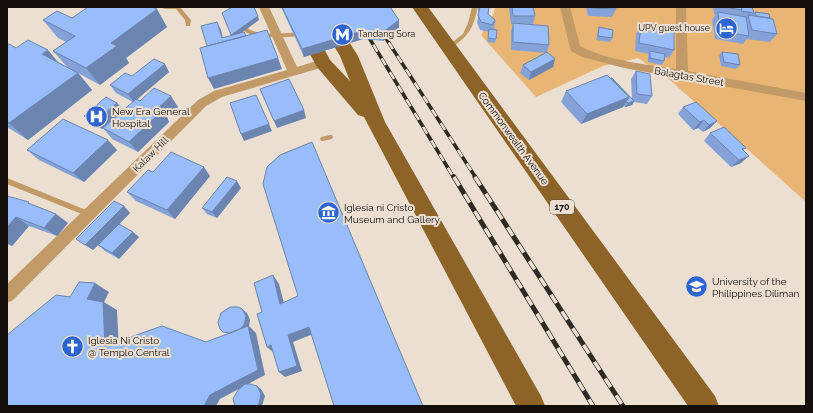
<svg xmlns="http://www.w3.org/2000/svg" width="813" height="413" font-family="Raleway,sans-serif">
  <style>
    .green { fill: #e9b574 }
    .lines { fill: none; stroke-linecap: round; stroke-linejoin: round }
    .lane { fill: #c29a67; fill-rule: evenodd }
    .street { fill: #c29a67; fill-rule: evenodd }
    .primary { fill: #8e6327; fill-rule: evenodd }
    .rail-far1-casing { stroke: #2f2a25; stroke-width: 3.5 }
    .rail-casing { stroke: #2f2a25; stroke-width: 5 }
    .rail-far1 { stroke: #ebdfd2; stroke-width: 2.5; stroke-dasharray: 8; stroke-linecap: butt }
    .rail { stroke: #ebdfd2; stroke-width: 3.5; stroke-dasharray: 10; stroke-linecap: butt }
    .wall { fill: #84a2d8 }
    .shaded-wall { fill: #6b84b0 }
    .building { fill: #99bcfb; stroke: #6b84b0 }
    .labels { text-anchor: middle; stroke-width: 4; stroke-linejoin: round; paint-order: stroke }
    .far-poi-label { font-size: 9px; fill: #120e0a; stroke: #ebdfd2; text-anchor: end }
    .shield { fill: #ebdfd2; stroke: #534d46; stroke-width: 1 }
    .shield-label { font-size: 9px; font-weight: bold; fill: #120e0a }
    .street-label { font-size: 10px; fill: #120e0a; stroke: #ebdfd2 }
    .poi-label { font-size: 10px; fill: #120e0a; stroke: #ebdfd2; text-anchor: start }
  </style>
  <rect width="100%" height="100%" fill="#ebdfd2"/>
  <path class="green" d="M495 7H806V202L671 81 638 58 603 66 536 97 481 35 494 13Z"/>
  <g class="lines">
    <path class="lane" d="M161 7H180L191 20 190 26H186L185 20 176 9H164Z
      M472 7H478C474 23 472 32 458 43 454 46 452 49 447 48V46L463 34 468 23Z
      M240 22C245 25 247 29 253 31 268 36 286 33 301 32L304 34C296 39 259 37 250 34 244 32 241 29 237 24Z
      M330 135H332L333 137 332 139 323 141H321L320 139 321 137Z
      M7 178 91 212 93 214 91 216 89 217 7 184Z"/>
    <path class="street" d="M259 7H269L297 67 323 59 327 60 329 63 327 66 222 97 206 106 13 300 7 303V284L198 100 214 91 287 70Z
      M560 7H570L580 46C608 61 645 64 676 69V7H686L688 71 806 93V101L624 68 582 57 571 51 570 48Z"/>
    <path class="primary" d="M412 7H428L715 396 719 406H688Z
      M340 35 346 37 358 56 385 122 541 396 545 406H516L364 117 358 115 317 67 306 47 309 43 315 41 321 43 330 60 350 81 340 56 331 41 334 37Z"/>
    <defs>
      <path id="rail-far1" d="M380 29 476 178
        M365 31 454 178"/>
      <path id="rail" d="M454 177 593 406
        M475 177 623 406"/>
    </defs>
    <use href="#rail-far1" class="rail-far1-casing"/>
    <use href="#rail" class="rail-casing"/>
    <use href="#rail-far1" class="rail-far1"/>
    <use href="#rail" class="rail"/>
  </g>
  <path class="wall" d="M281 7H390L399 20V28L383 41 363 39 304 57Z
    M478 7H489L488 14 495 22 494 30H497L495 43 487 42 489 32 480 30 477 23 479 12H478Z
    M509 7H533L535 16 533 24H521L549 45 547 52 555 59 553 67 529 80 520 73 523 65 546 53 511 50V31L513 24H511L509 9Z
    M586 7H615L616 9 612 17 588 16Z
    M713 7H752L754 13 755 12 770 18 777 34 770 42 747 39 743 44 715 39 712 20 716 15 714 14Z
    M72 18 167 27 126 58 129 63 100 85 78 73 92 90 28 140 7 127V45L59 64 68 68 53 51 66 42 58 38 43 20Z
    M641 26 674 50 669 58 665 57 664 61 662 65 648 62V55L649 54 635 51 636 34Z
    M599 27 612 38 610 42 596 40 598 31Z
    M722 52 740 65 736 69 721 66 719 56Z
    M636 71 652 96 647 104 634 102 632 105 625 107 624 106 623 107 581 124 561 102 566 91 611 78 632 99 631 79Z
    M169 72 137 99 140 101 178 107 167 117 169 122 138 152 112 139 103 128 133 102 116 93 110 85 132 76Z
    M117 103 123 110 102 129 91 123 84 116Z
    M683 107 717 121 710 128 703 132 698 128 693 130 678 114Z
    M710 133 746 148 743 150 741 163 731 167 704 141Z
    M27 150H117L84 182 39 160Z
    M153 172 210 176 175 219 136 201 127 192Z
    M241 188 217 218 207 214 202 208Z
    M7 196 56 214 68 223 57 236 29 226 12 246 7 244Z
    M124 206 130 213 119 224 133 232 139 237 119 259 105 251 98 245 93 250 76 239Z"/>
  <path class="shaded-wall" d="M157 9 167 27 126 58 129 63 100 85 86 68 111 43Z
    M258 16 259 20 233 39 231 35Z
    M399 20V28L383 41 382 33Z
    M217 22 221 30 224 42 222 38Z
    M362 31 363 39 304 57 302 49Z
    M48 50 63 68 42 54Z
    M278 58 282 69 214 89 208 78Z
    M555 59 553 67 529 80 531 72Z
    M165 64 169 72 134 102 128 94Z
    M78 73 92 90 28 140 9 123Z
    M171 96 178 107 167 117 169 122 138 152 129 142 157 109Z
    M629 97 623 107 581 124 587 114Z
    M634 101 632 105 625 107 628 103Z
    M117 103 123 110 102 129 96 121Z
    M304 110 306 118 277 128 274 121Z
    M704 120 698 128 693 130 700 122Z
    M717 121 710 128 703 132 709 125Z
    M269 124 272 131 244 141 241 134Z
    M108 140 117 150 84 182 73 173Z
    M749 156 741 163 731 167 739 160Z
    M204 167 210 176 175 219 167 210Z
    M237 181 241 188 217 218 212 212Z
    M124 206 130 213 93 250 85 245Z
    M56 214 68 223 57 236 44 228Z
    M16 217 29 226 12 246 7 243V227Z
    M133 232 139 237 119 259 112 253Z
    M273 275 279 284 286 311 280 304Z
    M95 283 109 292 104 302 117 310 119 352 105 346 87 299Z
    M242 309 247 313 250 320 249 326 256 333 265 375 220 399 216 406H204L237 337Z
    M309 327 313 334 293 342 302 371 285 377 279 372 288 335Z
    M271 345 274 353 267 347Z
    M257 386 261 389 265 396 262 406H257Z"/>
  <path class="building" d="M88 7H152L157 9 111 43 117 46 86 68 53 51 75 36 43 20 57 11 72 18Z
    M232 7H254L258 16 231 35 222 13Z
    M282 7H390L399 20 382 33 362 31 302 49Z
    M480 7H489L488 14 495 20V22H493V25L481 22 478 15Z
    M512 7H533L535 16H513Z
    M591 7H615L616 9 591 8Z
    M725 7H741L742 10Z
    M741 7H752L754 13 741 11 742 10Z
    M718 12 746 17 749 36 720 31Z
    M755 12 769 14 770 18 756 16Z
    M748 15 773 19 777 34 752 30Z
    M217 22 222 38 244 32 246 36 207 46 201 26Z
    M513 23 548 26 549 45 513 42Z
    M641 26 674 32V50L639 43Z
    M599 27 613 30 612 38 598 36Z
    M489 29 497 30 496 39 488 38Z
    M267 30 278 58 208 78 200 48Z
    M28 40 48 50 42 54 78 73 9 123 7 122V45L9 44 16 48Z
    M650 51 665 54 664 61 650 58Z
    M547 52 555 59 531 72 523 65Z
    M722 52 738 54 740 65 724 62Z
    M154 59 165 64 128 94 110 85 125 73 132 76Z
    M636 71 650 74 652 96 637 94Z
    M607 75 629 97 587 114 566 91Z
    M611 78H612L634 101 628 103 626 102 629 97Z
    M289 79 304 110 274 121 260 89Z
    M154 88 171 96 157 109 162 111 129 142 103 128 136 99 140 101Z
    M256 95 269 124 241 134 230 103Z
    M106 97 117 103 96 121 84 116Z
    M696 102 717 121 709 125 704 120 700 122 683 107Z
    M63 119 108 140 73 173 27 150Z
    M724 127 746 148 742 149 749 156 739 160 710 133Z
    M312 142 423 406H334L309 327 288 335 297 366 279 372 271 345 267 347 257 314 262 312 254 283 273 275 280 304 298 296 263 184 267 167 280 155Z
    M171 152 204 167 167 210 127 192 148 170 153 172Z
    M227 177 237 181 212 212 202 208Z
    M7 196 29 202 28 203 56 214 44 228 16 217 7 227Z
    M114 201 124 206 85 245 76 239Z
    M119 224 133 232 112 253 98 245Z
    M79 282 95 283 87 299 103 302 105 346 162 326 206 342 248 326 258 370 210 395 204 406H7V335L56 295 70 297Z
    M230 307H239L242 309 246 316 244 325 240 329 230 333 223 332 220 329 218 322 221 313Z
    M245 384H250L257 386 261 394 259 403 257 406H235L233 399 238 390Z"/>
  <defs>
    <symbol id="hotel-disc" viewBox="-11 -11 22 22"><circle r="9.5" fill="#2c64d2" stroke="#ebdfd2"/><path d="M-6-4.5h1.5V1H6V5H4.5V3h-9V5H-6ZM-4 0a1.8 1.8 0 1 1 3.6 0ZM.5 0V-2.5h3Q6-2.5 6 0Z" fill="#fff"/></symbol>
    <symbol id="metro-disc" viewBox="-11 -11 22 22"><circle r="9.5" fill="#2c64d2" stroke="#ebdfd2"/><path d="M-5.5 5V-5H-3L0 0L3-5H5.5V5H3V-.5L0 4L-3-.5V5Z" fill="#fff"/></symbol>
    <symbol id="hospital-disc" viewBox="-11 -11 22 22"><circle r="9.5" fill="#2c64d2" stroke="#ebdfd2"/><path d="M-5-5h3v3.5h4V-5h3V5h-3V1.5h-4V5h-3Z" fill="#fff"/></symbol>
    <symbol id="museum-disc" viewBox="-11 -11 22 22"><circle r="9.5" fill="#2c64d2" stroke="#ebdfd2"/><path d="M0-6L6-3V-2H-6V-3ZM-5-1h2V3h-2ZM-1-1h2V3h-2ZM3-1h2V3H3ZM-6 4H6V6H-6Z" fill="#fff"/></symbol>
    <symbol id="university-disc" viewBox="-11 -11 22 22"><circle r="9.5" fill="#2c64d2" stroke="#ebdfd2"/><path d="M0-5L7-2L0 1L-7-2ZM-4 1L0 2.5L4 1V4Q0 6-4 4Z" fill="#fff"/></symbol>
    <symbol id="church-disc" viewBox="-11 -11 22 22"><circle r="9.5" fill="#2c64d2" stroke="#ebdfd2"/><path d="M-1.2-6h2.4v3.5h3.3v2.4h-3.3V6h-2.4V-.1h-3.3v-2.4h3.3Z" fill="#fff"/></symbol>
  </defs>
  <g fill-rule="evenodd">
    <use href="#hotel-disc" x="714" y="16" width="25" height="25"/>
    <use href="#metro-disc" x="330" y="22" width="25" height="25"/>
    <use href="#hospital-disc" x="84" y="104" width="25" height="25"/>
    <use href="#museum-disc" x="316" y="200" width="25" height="25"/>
    <use href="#university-disc" x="684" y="274" width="25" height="25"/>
    <use href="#church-disc" x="60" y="334" width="25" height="25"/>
  </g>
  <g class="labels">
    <g class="far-poi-label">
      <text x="710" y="31">UPV guest house</text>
      <text x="358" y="37" text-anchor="start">Tandang Sora</text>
    </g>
    <rect class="shield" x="550" y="200" width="24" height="14" rx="3"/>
    <g class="shield-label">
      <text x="562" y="210">170</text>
    </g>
    <g class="street-label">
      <text transform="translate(689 76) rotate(10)" y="4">Balagtas Street</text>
      <text transform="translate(514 138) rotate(54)" y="4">Commonwealth Avenue</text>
      <text transform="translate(150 154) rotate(-45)" y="4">Kalaw Hill</text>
    </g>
    <g class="poi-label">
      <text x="112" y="115">New Era General<tspan x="112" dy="12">Hospital</tspan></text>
      <text x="344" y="211">Iglesia ni Cristo<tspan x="344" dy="12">Museum and Gallery</tspan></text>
      <text x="712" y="285">University of the<tspan x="712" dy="12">Philippines Diliman</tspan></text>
      <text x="88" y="344">Iglesia Ni Cristo<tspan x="88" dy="12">@ Templo Central</tspan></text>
    </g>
  </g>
  <rect width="813" height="413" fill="none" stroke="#120e0a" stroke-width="16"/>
</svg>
